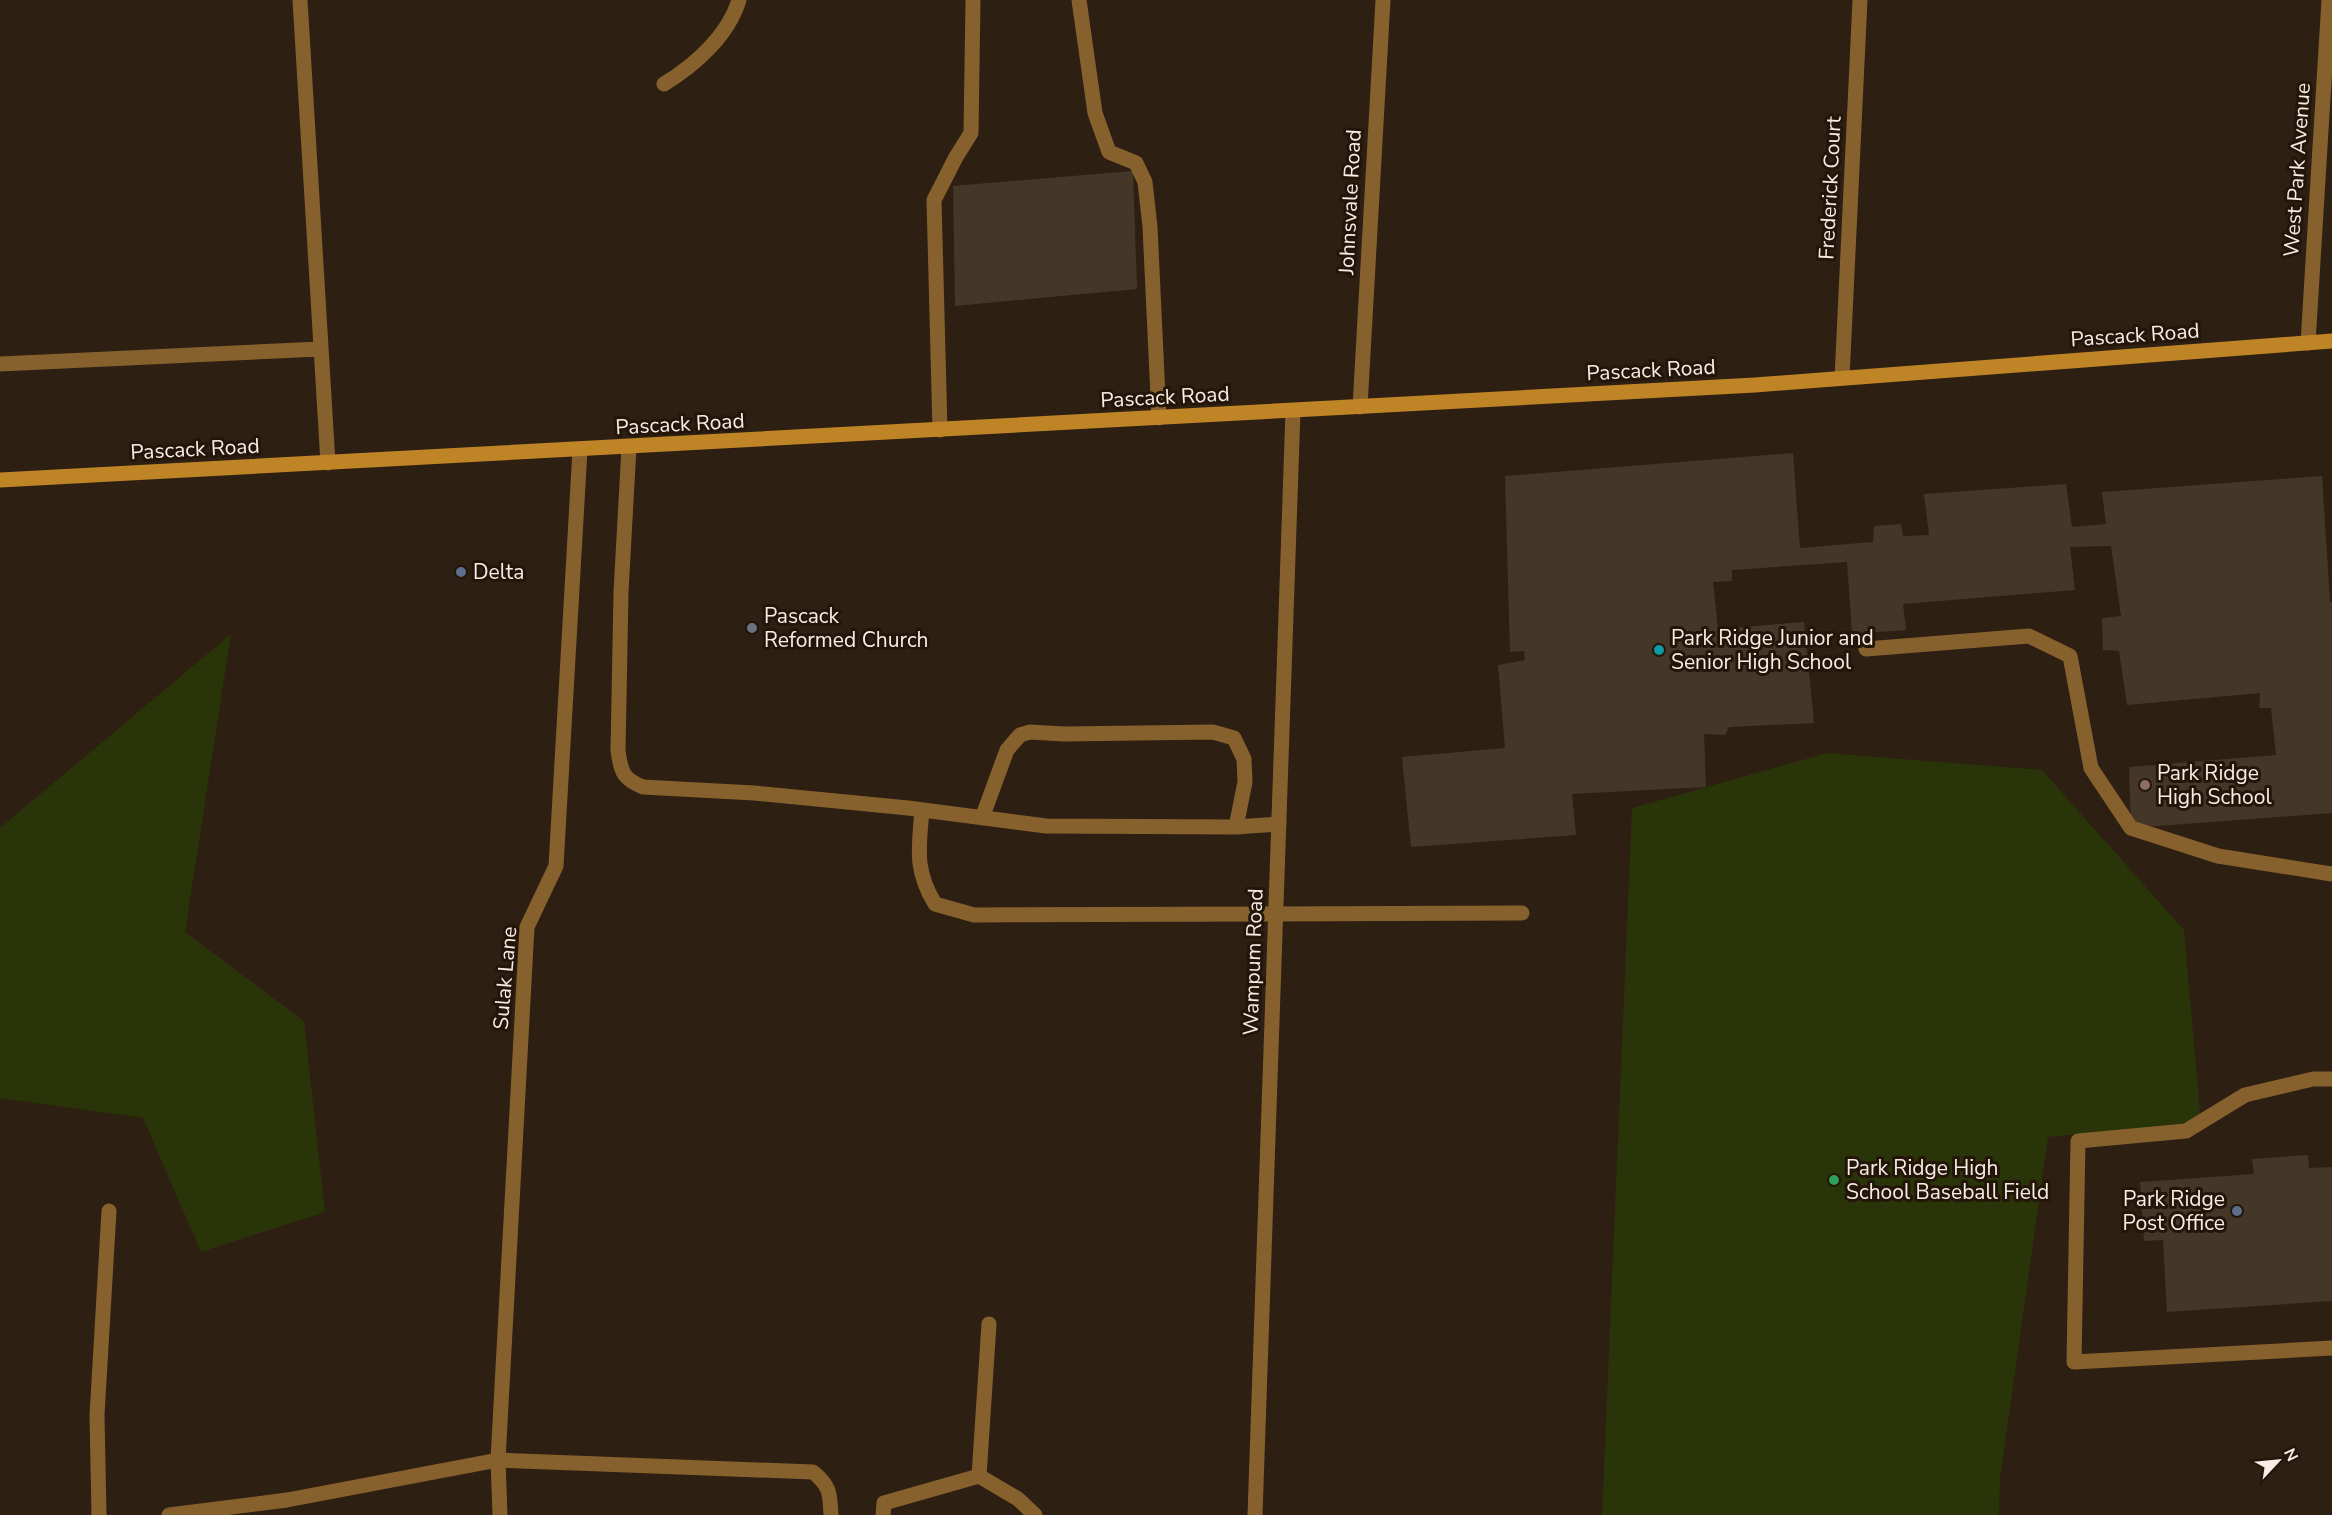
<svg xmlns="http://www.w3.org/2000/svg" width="2332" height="1515" font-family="'Nunito Sans',sans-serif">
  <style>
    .green { fill: #293408 }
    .building { fill: #453728 }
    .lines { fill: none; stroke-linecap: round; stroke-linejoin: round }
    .lane { stroke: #86612d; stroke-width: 15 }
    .street { stroke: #86612d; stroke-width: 15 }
    .secondary { stroke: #bf8426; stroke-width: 15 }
    .service-dot { fill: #5c6f8a; stroke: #231609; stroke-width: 2 }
    .worship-dot { fill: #6b7280; stroke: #231609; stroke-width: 2 }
    .culture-dot { fill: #0f9aa8; stroke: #231609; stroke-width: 2 }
    .education-dot { fill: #8d6e63; stroke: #231609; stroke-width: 2 }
    .leisure-dot { fill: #2e9e5b; stroke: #231609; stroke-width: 2 }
    .labels { text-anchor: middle; stroke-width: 6; stroke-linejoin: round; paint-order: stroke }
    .street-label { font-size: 21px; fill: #f7ede5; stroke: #231609 }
    .poi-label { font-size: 21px; fill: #f7ede5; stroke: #231609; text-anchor: start }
  </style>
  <rect width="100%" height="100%" fill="#2d1f12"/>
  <path class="green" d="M231 634 185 932 304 1021 325 1212 201 1252 143 1118 0 1098V828Z
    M1827 753 2042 770 2184 930 2201 1123 2048 1137 2000 1479 1999 1515H1602L1632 808Z"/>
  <path class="building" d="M1133 171 1137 289 955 306 953 186Z
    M1793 453 1800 548 1873 542 1874 526 1901 524 1903 536 1929 535 1924 494 2066 484 2072 527 2106 524 2102 492 2322 476 2330 602H2332V813L2131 828 2129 767 2276 755 2271 708H2259L2260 693 2127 705 2119 651 2103 650 2102 618 2121 616 2111 546 2070 547 2075 590 1903 604 1906 630 1852 634 1847 562 1732 570V581L1713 582 1718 629 1804 622 1814 723 1729 727 1725 735 1704 734 1706 787 1572 794 1576 835 1411 847 1402 757 1505 748 1498 665 1525 660 1524 651 1510 652 1505 476Z
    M2308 1155 2309 1168 2332 1167V1301L2167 1312 2163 1240 2144 1241 2140 1182 2254 1174 2252 1159Z"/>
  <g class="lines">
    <path class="lane" d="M300 0 328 463
      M1079 0 1095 113 1109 152 1136 163 1145 182 1150 227 1159 418
      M0 364 320 349
      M940 430 934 200 956 157 971 133 973 0
      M629 447 621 592 618 751C621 772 623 779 643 787L754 793 908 808 1046 826 1236 827 1245 782 1244 759 1234 738 1213 732 1064 734 1030 732 1020 735 1007 750 982 818
      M1866 649 2029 636 2070 656 2091 768 2131 828 2218 856 2332 874
      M922 810C919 848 914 869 935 904L974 915 1522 913
      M1236 827 1279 824
      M2332 1079H2313L2245 1095 2186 1131 2078 1141 2074 1362 2332 1348
      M989 1324 979 1476 1018 1499 1035 1515
      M99 1515 97 1415 109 1211
      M169 1515 287 1500 498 1460 813 1472C830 1486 830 1493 831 1515
      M883 1515 884 1503 979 1476"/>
    <path class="street" d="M664 84C695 65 728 36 739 0
      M2308 343 2329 0
      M1842 378 1860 0
      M1360 407 1383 0
      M500 1515 498 1460 527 927 556 866 580 450
      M1255 1515 1293 411"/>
    <path class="secondary" d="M0 480 1755 385 2332 341"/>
  </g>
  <g class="service-dot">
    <circle cx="461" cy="572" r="6"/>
    <circle cx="2237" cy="1211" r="6"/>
  </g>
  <circle class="worship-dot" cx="752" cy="628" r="6"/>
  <circle class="culture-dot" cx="1659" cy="650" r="6"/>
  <circle class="education-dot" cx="2145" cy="785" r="6"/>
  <circle class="leisure-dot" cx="1834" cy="1180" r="6"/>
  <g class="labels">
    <g class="street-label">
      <text transform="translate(2297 170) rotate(-86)" y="7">West Park Avenue</text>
      <text transform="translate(1830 188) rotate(-87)" y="7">Frederick Court</text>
      <text transform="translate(1350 202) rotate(-87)" y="7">Johnsvale Road</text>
      <text transform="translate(2135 335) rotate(-4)" y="7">Pascack Road</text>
      <text transform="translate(1651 370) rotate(-3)" y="7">Pascack Road</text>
      <text transform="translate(1165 397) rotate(-3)" y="7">Pascack Road</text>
      <text transform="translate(680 424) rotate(-3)" y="7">Pascack Road</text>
      <text transform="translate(195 449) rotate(-3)" y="7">Pascack Road</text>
      <text transform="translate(1253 962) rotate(-88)" y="7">Wampum Road</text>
      <text transform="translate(505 978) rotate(-85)" y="7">Sulak Lane</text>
    </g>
    <g class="poi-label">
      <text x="473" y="579">Delta</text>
      <text x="764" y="623">Pascack<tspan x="764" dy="24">Reformed Church</tspan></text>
      <text x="1671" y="645">Park Ridge Junior and<tspan x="1671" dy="24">Senior High School</tspan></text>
      <text x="2157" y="780">Park Ridge<tspan x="2157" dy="24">High School</tspan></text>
      <text x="1846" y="1175">Park Ridge High<tspan x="1846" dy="24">School Baseball Field</tspan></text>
      <text x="2225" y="1206" text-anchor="end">Park Ridge<tspan x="2225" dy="24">Post Office</tspan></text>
    </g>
  </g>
  <g transform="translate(2278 1461) rotate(64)" stroke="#231609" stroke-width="4.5" paint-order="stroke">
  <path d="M0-4.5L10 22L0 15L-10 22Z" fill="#f7ede5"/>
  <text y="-9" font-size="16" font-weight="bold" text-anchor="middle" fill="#f7ede5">N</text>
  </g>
</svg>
